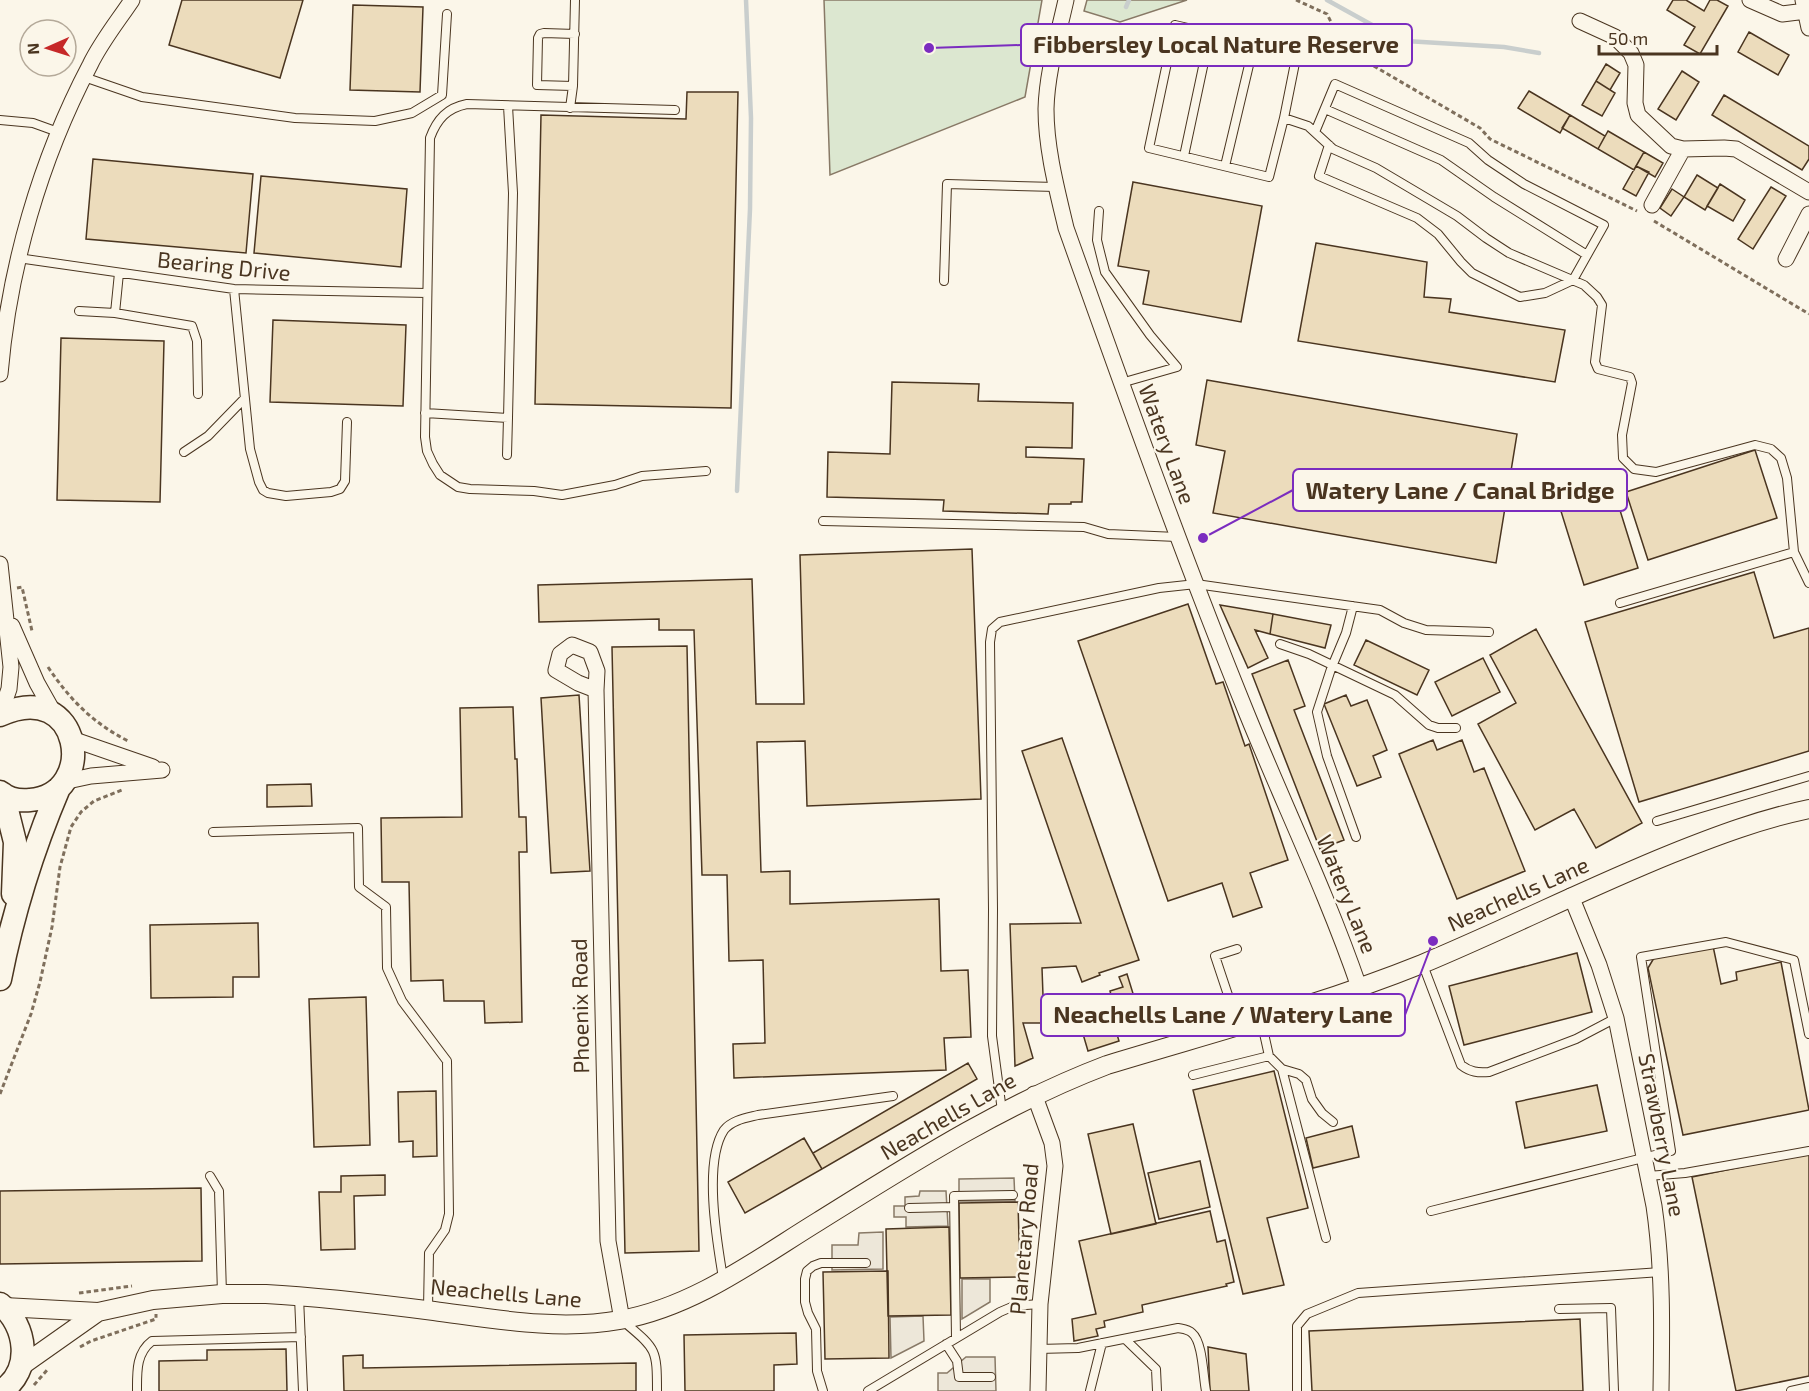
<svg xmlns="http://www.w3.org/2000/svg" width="1809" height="1391" font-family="'Exo 2',sans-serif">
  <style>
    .green { fill: #dce7d0; stroke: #887966; stroke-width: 1.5 }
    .parking { fill: #ede7d9; stroke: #887966; stroke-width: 1.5 }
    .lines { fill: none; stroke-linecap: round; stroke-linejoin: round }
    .stream { stroke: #c9cecd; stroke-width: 4.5 }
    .building { fill: #ecdcbc; stroke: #4a3520; stroke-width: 1.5 }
    .service-casing { stroke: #4a3520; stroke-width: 10 }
    .minor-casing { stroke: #4a3520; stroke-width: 17 }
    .tertiary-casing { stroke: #4a3520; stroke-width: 20 }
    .primary-casing { stroke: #4a3520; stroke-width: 25 }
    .path { stroke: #7f6f5c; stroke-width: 3; stroke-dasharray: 4.5 3; stroke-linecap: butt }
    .service { stroke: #fbf6e9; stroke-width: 8 }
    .minor { stroke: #fbf6e9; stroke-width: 15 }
    .tertiary { stroke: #fbf6e9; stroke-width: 18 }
    .primary { stroke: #fbf6e9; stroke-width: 22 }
    .labels { text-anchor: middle; stroke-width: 4.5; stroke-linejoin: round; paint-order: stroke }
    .street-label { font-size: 22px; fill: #4a3520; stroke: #fbf6e9 }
    .leader { fill: none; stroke: #7b2cbf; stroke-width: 2 }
    .callout-dot { fill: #7b2cbf; stroke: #fbf6e9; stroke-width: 2 }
    .callout { fill: #fbf6e9; stroke: #7b2cbf; stroke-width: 2 }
    .callout-label { font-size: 24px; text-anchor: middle; font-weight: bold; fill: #4a3520 }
  </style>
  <rect width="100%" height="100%" fill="#fbf6e9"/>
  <path class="green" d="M824 0H1042L1025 97 830 175Z
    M1087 0H1187L1120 22 1084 11Z"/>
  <path class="parking" d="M1014 1178 1015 1201H959V1179Z
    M920 1191H946L948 1226 906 1227V1217H894V1206H905V1197L919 1196Z
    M883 1232V1269L832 1270V1245H858L859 1233Z
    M962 1279H990V1302L962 1319Z
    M923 1316 924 1341 891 1358 890 1317Z
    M966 1357H995L996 1391H938V1373H947Z"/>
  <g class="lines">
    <path class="stream" d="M1327 0 1392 36 1406 41 1504 47 1539 53
      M1126 7 1129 0
      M737 491 750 209 751 118 746 0"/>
  </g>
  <path class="building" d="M182 0H303L280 78 169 45Z
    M1673 0H1686L1704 11 1710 0H1717L1728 6 1700 54 1684 45 1695 27 1667 10Z
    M353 5 423 7 420 92 350 90Z
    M1749 32 1789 55 1778 75 1738 52Z
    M1606 64 1620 73 1610 90 1596 81Z
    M1682 71 1699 82 1676 120 1658 109Z
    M1596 81 1615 93 1602 116 1582 105Z
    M1529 91 1570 115 1560 133 1518 108Z
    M687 92H738L731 408 535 404 541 115 686 119Z
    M1724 95 1809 146V159L1802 170 1712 115Z
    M1570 115 1605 136 1598 149 1562 128Z
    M1608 131 1644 152 1634 170 1598 149Z
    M1644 152 1663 163 1655 177 1636 166Z
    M93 159 253 174 246 253 86 239Z
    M1636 166 1649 172 1636 196 1623 189Z
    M1697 175 1718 188 1705 210 1684 197Z
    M261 176 407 189 401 267 254 253Z
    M1133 182 1262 206 1241 322 1143 304 1149 271 1118 266Z
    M1720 184 1745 200 1733 221 1707 206Z
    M1771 187 1786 196 1753 249 1738 239Z
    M1672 189 1684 197 1671 216 1660 208Z
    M1316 243 1427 262 1424 297 1451 299 1449 312 1565 330 1555 382 1298 341Z
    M273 320 406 325 403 406 270 402Z
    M61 338 164 341 160 502 57 500Z
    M1207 380 1517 434 1496 563 1213 513 1225 451 1196 445Z
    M892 382 979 384 978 401 1073 403 1072 448 1026 447V457L1084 459 1082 502H1071V504H1049L1048 514 943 511 944 500 827 497 828 452 890 454Z
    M1755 450 1777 518 1648 560 1626 492Z
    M1609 475 1638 568 1584 585 1555 492Z
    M972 549 981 799 807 806 805 741 757 742 761 872 790 871V904L939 899 941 971 968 970 971 1037 944 1038 946 1070 734 1078 733 1044 765 1043 763 960 729 961 727 875H702L694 630H659V619L539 622 538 585 752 579 756 704H804L800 555Z
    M1754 572 1774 638 1809 628V751L1639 802 1585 622Z
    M1188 604 1216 684 1223 682 1245 746 1249 744 1288 860 1250 873 1262 907 1233 917 1222 883 1168 901 1078 641Z
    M1220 605 1273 614 1270 634 1255 630 1268 658 1248 668Z
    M1273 614 1331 625 1325 648 1270 634Z
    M1536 629 1642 823 1596 848 1574 809 1535 830 1478 724 1516 703 1490 655Z
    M1366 640 1429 670 1417 695 1354 665Z
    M687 646 699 1251 625 1253 612 647Z
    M1483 658 1500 692 1452 716 1435 682Z
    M1288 660 1305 706 1294 710 1344 840 1320 849 1252 674Z
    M579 695 590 871 551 873 541 698Z
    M1346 695 1351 706 1367 700 1387 750 1373 756 1381 777 1357 786 1324 704Z
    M513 707 515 759H517L519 817H526L527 852H519L522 1022 485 1023 484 1001H444L443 980 411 981 409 882H382L381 818 462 817 460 708Z
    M1062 738 1139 960 1099 973 1100 975 1082 982 1076 966 1042 968 1044 1023H1023L1033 1058 1015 1066 1010 924 1081 923 1022 751Z
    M1433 740 1437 750 1462 740 1474 772 1484 768 1525 871 1457 899 1399 754Z
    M311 784 312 806 267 807V785Z
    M258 923 259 977H233V997L151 998 150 925Z
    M1713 946 1721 984 1737 980 1736 972 1781 962 1809 1110 1683 1135 1648 968 1654 958Z
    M1577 953 1592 1012 1464 1045 1449 986Z
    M1127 974 1135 1000 1114 1007 1110 991 1123 987 1119 977Z
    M366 997 370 1145 314 1147 309 999Z
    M1109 1008 1119 1041 1088 1051 1078 1017Z
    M968 1063 977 1079 822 1169 813 1153Z
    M1274 1071 1308 1208 1267 1218 1284 1285 1243 1294 1193 1090Z
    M1597 1085 1607 1131 1525 1148 1516 1102Z
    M436 1091 437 1156 413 1157V1141L399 1142 398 1092Z
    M1133 1124 1156 1224 1111 1234 1088 1134Z
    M1352 1126 1359 1157 1313 1168 1306 1138Z
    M804 1138 822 1169 745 1213 728 1182Z
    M1809 1153V1376L1736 1391 1692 1177Z
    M1200 1161 1210 1207 1159 1219 1148 1173Z
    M385 1175V1195L354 1196 355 1249 321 1250 319 1192H341V1176Z
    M201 1188 202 1261 0 1264V1191Z
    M1018 1202 1020 1277 960 1278 959 1203Z
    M1210 1211 1217 1242 1225 1240 1234 1282 1226 1284 1227 1286 1142 1305 1143 1312 1104 1321 1105 1327 1096 1329 1098 1336 1074 1341 1072 1319 1096 1314 1079 1241Z
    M949 1227 951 1315 888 1316 886 1229Z
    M888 1271 889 1358 825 1359 823 1272Z
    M1580 1319 1583 1391H1312L1309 1331Z
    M796 1333 797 1364 774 1365V1391H685L684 1335Z
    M1208 1347 1246 1354 1249 1391H1210Z
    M286 1349 287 1391H159V1361L207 1360V1350Z
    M363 1355V1368L636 1363V1391H344L343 1356Z"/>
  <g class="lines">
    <defs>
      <path id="service" d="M1175 25 1297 53 1284 118 1269 177 1149 148Z
        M84 77 142 97 295 118 375 121 412 113 442 95 447 14
        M573 86 537 85 538 38 540 34 544 33 575 34
        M570 108 573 86 575 0
        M1325 109 1441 160 1494 197 1587 255
        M675 110 467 104C447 108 437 119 430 138L425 437 427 451 433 464 440 475 458 487 470 489 534 491 562 495 615 485 642 476 706 471
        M1284 118 1308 126 1333 149 1376 168 1457 216 1486 238 1509 253 1584 285 1597 297 1602 305 1595 362 1598 369 1630 377 1632 383 1622 435 1623 458 1634 469 1656 472 1755 445 1771 449 1781 458 1787 478 1794 552 1809 583
        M0 120 33 123 58 132
        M1315 132 1335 84 1469 143 1488 160 1524 184 1604 225 1573 280 1545 293 1520 297 1472 273 1461 262 1438 234 1417 218 1319 176 1329 145
        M1184 156 1210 34
        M1225 166 1254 44
        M1099 211 1097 240 1105 272 1150 335 1177 367 1121 383
        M18 258 234 289 427 293
        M944 281 947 184 1056 187
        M234 289 250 449 259 482 263 490 268 493 286 496 331 492 340 489 345 481 347 422
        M79 311 115 313 192 326 197 341 198 394
        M115 313 119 273
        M425 413 508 418 513 193 508 106
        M184 452 208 436 244 399
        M507 455 508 418
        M823 521 1084 527 1108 534 1177 537
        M1620 603 1794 552
        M1353 606 1346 633 1331 669 1317 712 1327 756 1356 837
        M1280 644 1309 654 1395 695 1429 725 1438 728H1456
        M1657 821 1809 776
        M213 832 358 828 359 887 386 907 387 968 402 1001 447 1061 449 1214 445 1230 429 1253 428 1309
        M1237 949 1215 956 1238 1025
        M1423 965 1461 1065C1470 1072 1478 1073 1489 1072L1576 1039 1616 1018
        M1269 1056 1282 1069 1299 1074 1306 1080 1312 1099 1322 1113 1333 1122
        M1282 1069 1326 1238
        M1193 1075 1269 1056 1261 1020
        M1002 1111 992 1036 993 909 990 642 992 629 1000 622 1159 588 1196 584 1380 610 1404 623 1426 630 1489 632
        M210 1176 219 1191 222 1294
        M1648 1176 1685 1173 1809 1151
        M909 1208 954 1207
        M1431 1211 1671 1151 1641 957 1726 942 1794 960 1809 1034
        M723 1278C717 1242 703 1162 724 1130 732 1120 746 1118 758 1115L893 1096
        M299 1297 303 1391
        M1559 1309 1611 1308 1614 1391
        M623 1321C656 1349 657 1348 657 1391
        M956 1338 954 1196 1013 1195
        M1125 1339 1156 1369 1157 1391
        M946 1344 957 1361 959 1377H991
        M1038 1349 1078 1348 1178 1328C1183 1329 1188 1329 1192 1333 1203 1342 1203 1377 1206 1391
        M137 1391C137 1372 136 1353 152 1341L301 1337
        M823 1391 817 1371 816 1329 808 1313 805 1302V1279L807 1271 813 1266 821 1263H866
        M868 1391 1000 1312 1014 1306 1040 1304
        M1090 1391 1102 1343
        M1297 1391V1326L1307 1314 1358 1293 1661 1272
        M1791 1391 1809 1387"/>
      <path id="minor" d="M1066 0C1058 36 1047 72 1046 109 1046 149 1057 190 1066 228 1124 391 1182 554 1247 714 1284 805 1327 894 1359 987
        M1750 0 1782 14 1806 11
        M1803 0 1809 28
        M1580 21 1615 37 1631 53 1636 65 1635 103 1638 115 1671 146 1683 149 1724 148 1736 149 1809 192
        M1652 205 1683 149
        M1786 259 1809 214
        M0 374C9 268 40 160 90 65 101 42 118 21 132 0
        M0 564 11 667 9 689 0 715
        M12 626 37 683 55 715
        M572 645 590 652 597 671 596 690 578 683 556 670 560 654Z
        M596 690 608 1241 622 1320
        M72 739 153 767
        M63 782 91 776 162 770
        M1571 896 1599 965 1616 1018 1654 1206C1663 1267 1662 1329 1661 1391
        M1034 1094 1052 1143 1055 1166 1040 1304 1038 1391"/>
      <path id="tertiary" d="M4 1307 98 1312 153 1300 222 1294H266C322 1297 379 1304 434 1311 495 1319 558 1331 620 1320 694 1307 757 1259 819 1221 912 1163 1004 1104 1107 1065 1212 1033 1320 1005 1422 964 1506 929 1587 888 1671 854 1716 836 1761 819 1809 809
        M20 1367 98 1312"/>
      <path id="primary" d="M0 715C82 677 99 795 30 800 20 801 8 799 0 792
        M3 794 15 842 13 894
        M0 979C13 913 33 849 59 788
        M0 1304C27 1325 33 1371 1 1391"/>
    </defs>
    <use href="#service" class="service-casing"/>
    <use href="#minor" class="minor-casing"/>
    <use href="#tertiary" class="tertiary-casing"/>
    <use href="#primary" class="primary-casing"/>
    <path class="path" d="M1296 0 1327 14 1334 28 1331 41 1480 128 1490 139 1637 211
      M1654 221 1809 314
      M17 588 22 587 32 631
      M48 667C70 700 93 723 128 741
      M0 1094 31 1014 40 982 52 927 60 867 71 827 81 812 94 801 122 790
      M79 1293 132 1286
      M80 1347 91 1341 156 1319V1314
      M34 1385 48 1369"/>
    <use href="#service" class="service"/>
    <use href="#minor" class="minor"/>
    <use href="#tertiary" class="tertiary"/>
    <use href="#primary" class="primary"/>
  </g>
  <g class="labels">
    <g class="street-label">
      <text transform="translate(224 266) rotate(6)" y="8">Bearing Drive</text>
      <text transform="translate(1167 444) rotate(70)" y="8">Watery Lane</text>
      <text transform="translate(1347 894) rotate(68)" y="8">Watery Lane</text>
      <text transform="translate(1518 894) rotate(-24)" y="8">Neachells Lane</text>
      <text transform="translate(580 1006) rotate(-91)" y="8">Phoenix Road</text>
      <text transform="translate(948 1116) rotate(-30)" y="8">Neachells Lane</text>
      <text transform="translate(1662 1135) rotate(79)" y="8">Strawberry Lane</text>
      <text transform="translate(1024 1239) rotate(-85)" y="8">Planetary Road</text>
      <text transform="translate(506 1293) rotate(5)" y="8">Neachells Lane</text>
    </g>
  </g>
  <path class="leader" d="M929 48L1021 45M1203 538L1293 490M1433 941L1405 1015"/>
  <g class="callout-dot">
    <circle cx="929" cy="48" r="6"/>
    <circle cx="1203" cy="538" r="6"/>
    <circle cx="1433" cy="941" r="6"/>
  </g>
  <g class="callout">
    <rect x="1021" y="24" width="391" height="42" rx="6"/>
    <rect x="1293" y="469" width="334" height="42" rx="6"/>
    <rect x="1041" y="994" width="364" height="42" rx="6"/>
  </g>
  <g class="callout-label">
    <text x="1216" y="53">Fibbersley Local Nature Reserve</text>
    <text x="1460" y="499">Watery Lane / Canal Bridge</text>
    <text x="1223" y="1023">Neachells Lane / Watery Lane</text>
  </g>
  <g transform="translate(48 48) rotate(267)"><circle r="28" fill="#fbf6e9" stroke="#b4a999" stroke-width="1.5"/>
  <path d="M0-4.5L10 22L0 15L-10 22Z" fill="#c62828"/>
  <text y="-9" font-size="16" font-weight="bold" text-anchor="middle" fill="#4a3520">N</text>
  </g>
  <path d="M1599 45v9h118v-9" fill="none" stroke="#4a3520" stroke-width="3"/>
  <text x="1608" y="45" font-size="18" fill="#4a3520" stroke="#fbf6e9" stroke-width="4.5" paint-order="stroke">50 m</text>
</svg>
